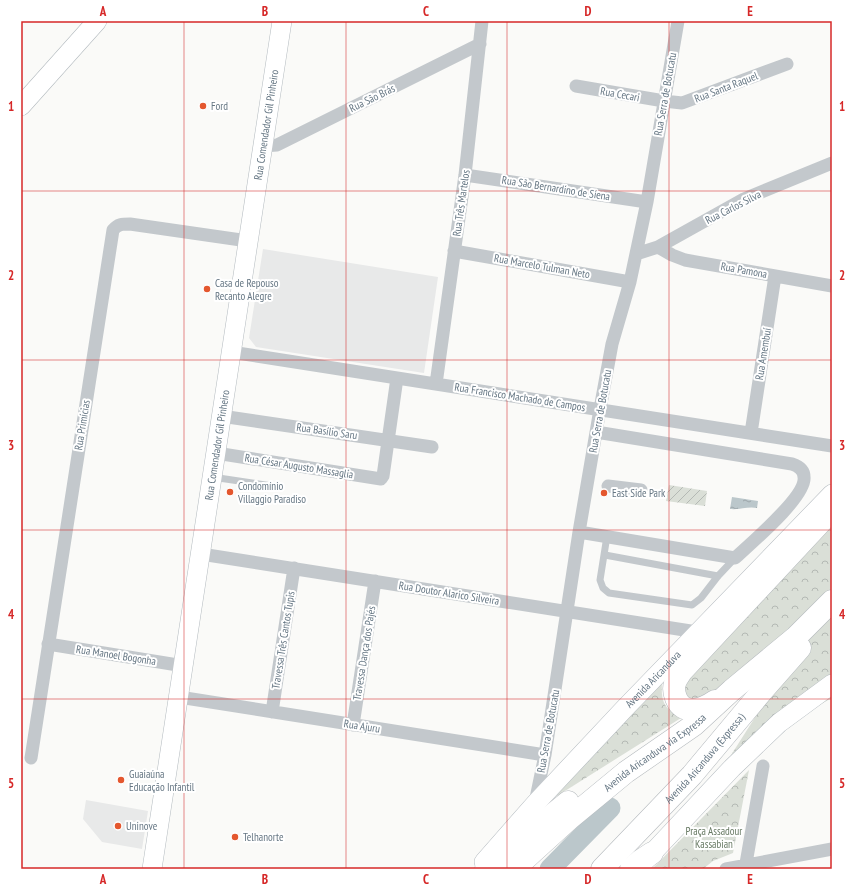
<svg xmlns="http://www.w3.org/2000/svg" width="853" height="890" font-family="'PT Sans Narrow',sans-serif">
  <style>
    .built { fill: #e8e9e9 }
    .park { fill: url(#park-crowns) }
    .garden { fill: url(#garden-furrows) }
    .water { fill: url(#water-ripples) }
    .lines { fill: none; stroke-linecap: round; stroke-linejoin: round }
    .river { stroke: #bbc7cb; stroke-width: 21 }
    .secondary-casing { stroke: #b3babf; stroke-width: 20 }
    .highway-casing { stroke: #b4b9bd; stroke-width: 23 }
    .lane { stroke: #c3c8cc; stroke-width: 7 }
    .street { stroke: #c3c8cc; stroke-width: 13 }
    .secondary { stroke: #fff; stroke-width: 19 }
    .highway { stroke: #fff; stroke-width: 22 }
    .grid { fill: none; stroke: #d62828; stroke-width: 1; stroke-opacity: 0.55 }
    .poi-dot { fill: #e4572e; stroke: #fff; stroke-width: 1.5 }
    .labels { text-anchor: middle; stroke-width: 4; stroke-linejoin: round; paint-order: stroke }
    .street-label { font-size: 11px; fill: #657683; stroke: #fff }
    .poi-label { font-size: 11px; fill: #657683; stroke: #fff; text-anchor: start }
    .park-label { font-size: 11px; fill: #687a64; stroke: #fff }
    .neatline { fill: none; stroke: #d62828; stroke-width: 1.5 }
    .grid-label { font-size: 13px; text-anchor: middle; font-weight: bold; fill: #d62828 }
  </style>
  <defs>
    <pattern id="park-crowns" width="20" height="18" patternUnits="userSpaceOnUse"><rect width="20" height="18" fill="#dadfd7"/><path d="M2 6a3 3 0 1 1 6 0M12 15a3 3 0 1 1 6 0" fill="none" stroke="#b4b9b4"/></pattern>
    <pattern id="garden-furrows" width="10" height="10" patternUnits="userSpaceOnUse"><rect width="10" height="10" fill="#dadfd7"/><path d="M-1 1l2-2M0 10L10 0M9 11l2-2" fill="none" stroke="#b4b9b4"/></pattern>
    <pattern id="water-ripples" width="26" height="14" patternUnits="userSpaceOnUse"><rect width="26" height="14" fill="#bbc7cb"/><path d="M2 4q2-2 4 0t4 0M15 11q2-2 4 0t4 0" fill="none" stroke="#9ca6aa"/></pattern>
  </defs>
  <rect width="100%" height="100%" fill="#fafaf8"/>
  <path class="built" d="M263 249 438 277 424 373 256 347 249 338Z
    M86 800 148 811 142 849 102 842 83 819Z"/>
  <path class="park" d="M832 521V589L807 614 725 690 690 703 684 697 683 683Z
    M832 610V698L786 723 698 807 810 631Z
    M662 682C661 701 663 708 681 718L557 796 553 790Z
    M749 770 733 853 713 861 703 869H652Z"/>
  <path class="garden" d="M669 485 707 491 705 506 666 501Z"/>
  <path class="water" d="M732 497 758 501 757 508C748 506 740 510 730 509Z"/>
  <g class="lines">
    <path class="river" d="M550 869 610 808"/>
    <defs>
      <g id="secondary">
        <path d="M21 106 97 21"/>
        <path id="s1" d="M484 862 535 804 625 708 832 494"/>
        <path d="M642 864 732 768 779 723 832 684"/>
        <path id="s2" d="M152 869 282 21"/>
      </g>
      <g id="highway">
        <path d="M715 701C702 710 683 716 676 698 674 693 673 689 675 683 676 679 679 676 681 672L832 510"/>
        <path d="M486 869 568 802"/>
        <path id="s3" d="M514 869 569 819 626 772 694 725 732 690 796 637 832 601"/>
        <path id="s4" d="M602 869 692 775 763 690 800 648"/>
        <path d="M631 869 640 861 652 853"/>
      </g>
    </defs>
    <use href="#secondary" class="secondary-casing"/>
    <use href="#highway" class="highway-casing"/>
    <path class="lane" d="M212 477 279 487
      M607 536 600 580 603 588 609 593 692 605 701 598 718 576 735 558
      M605 555 718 576"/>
    <path class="street" d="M576 86 664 101 682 103 787 64
      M263 146 277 145 480 44
      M465 175 647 202
      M658 247 672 255 685 260 832 286
      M454 251 630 282
      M636 254 658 247 744 199 832 163
      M231 352 832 446
      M436 384 465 175 482 21
      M221 416 432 447
      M751 433 775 276
      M216 453 381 479 383 476 397 378
      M608 486 641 490
      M579 532 735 558C750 544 807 496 804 477 804 470 798 466 792 464L596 432
      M201 554 697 632
      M48 644 184 666
      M179 697 545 755
      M272 712 294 568
      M353 725 375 581
      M31 758 113 230C118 224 122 224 130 224L248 241
      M535 803 545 755 579 532 600 409 612 344 630 282 647 202 678 21
      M726 869 832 849
      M745 869 763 766"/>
    <use href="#secondary" class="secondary"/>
    <use href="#highway" class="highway"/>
  </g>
  <path class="grid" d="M184 21V869M346 21V869M507 21V869M669 21V869M21 191H832M21 360H832M21 530H832M21 699H832"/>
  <g class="poi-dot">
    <circle cx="203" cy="106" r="4"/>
    <circle cx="207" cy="289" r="4"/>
    <circle cx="230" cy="492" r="4"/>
    <circle cx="604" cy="493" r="4"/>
    <circle cx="121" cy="780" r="4"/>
    <circle cx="118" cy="826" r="4"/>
    <circle cx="235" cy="837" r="4"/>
  </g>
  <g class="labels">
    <g class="street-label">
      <text transform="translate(726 87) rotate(-21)" y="4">Rua Santa Raquel</text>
      <text transform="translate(620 94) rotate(10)" y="4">Rua Cecari</text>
      <text transform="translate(665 94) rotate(-80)" y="4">Rua Serra de Botucatu</text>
      <text transform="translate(372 98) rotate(-26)" y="4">Rua São Brás</text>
      <text dy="4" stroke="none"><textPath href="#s2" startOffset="753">Rua Comendador Gil Pinheiro</textPath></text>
      <text transform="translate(556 188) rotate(9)" y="4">Rua São Bernardino de Siena</text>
      <text transform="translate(461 203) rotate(-82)" y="4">Rua Três Martelos</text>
      <text transform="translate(733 207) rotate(-27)" y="4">Rua Carlos Silva</text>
      <text transform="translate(542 266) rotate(10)" y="4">Rua Marcelo Tulman Neto</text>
      <text transform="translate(744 270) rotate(10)" y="4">Rua Pamona</text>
      <text transform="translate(763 354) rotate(-81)" y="4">Rua Amembuí</text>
      <text transform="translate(520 397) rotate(9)" y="4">Rua Francisco Machado de Campos</text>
      <text transform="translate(600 411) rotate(-80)" y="4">Rua Serra de Botucatu</text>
      <text transform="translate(82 425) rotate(-81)" y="4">Rua Primícias</text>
      <text transform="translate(327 431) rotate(8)" y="4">Rua Basílio Saru</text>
      <text dy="4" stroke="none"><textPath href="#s2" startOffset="429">Rua Comendador Gil Pinheiro</textPath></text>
      <text transform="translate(299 466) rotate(9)" y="4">Rua César Augusto Massaglia</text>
      <text transform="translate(449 593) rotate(9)" y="4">Rua Doutor Alarico Silveira</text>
      <text transform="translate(283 640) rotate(-81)" y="4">Travessa Três Cantos Tupis</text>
      <text transform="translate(364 653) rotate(-81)" y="4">Travessa Dança dos Pajés</text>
      <text transform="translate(116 655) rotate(9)" y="4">Rua Manoel Bogonha</text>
      <text dy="4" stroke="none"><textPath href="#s1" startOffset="249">Avenida Aricanduva</textPath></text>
      <text transform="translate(362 726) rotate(9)" y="4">Rua Ajuru</text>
      <text transform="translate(548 731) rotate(-80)" y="4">Rua Serra de Botucatu</text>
      <text dy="4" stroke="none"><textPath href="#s3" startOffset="183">Avenida Aricanduva via Expressa</textPath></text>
      <text dy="4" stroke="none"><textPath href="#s4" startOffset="151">Avenida Aricanduva (Expressa)</textPath></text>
    </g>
    <g class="poi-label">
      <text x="211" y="110">Ford</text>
      <text x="215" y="287">Casa de Repouso<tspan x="215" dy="13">Recanto Alegre</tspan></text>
      <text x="238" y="490">Condomínio<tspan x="238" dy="13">Villaggio Paradiso</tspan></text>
      <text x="612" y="497">East Side Park</text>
      <text x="129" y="778">Guaiaúna<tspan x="129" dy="13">Educação Infantil</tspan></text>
      <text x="126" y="830">Uninove</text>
      <text x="243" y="841">Telhanorte</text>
    </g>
    <g class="park-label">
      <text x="714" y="835">Praça Assadour<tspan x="714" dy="13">Kassabian</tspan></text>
    </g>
  </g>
  <rect width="853" height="890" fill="none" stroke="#ffffff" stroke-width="44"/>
  <rect x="22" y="22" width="809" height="846" class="neatline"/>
  <g class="grid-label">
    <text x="103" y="16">A</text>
    <text x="265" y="16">B</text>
    <text x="426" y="16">C</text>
    <text x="588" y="16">D</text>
    <text x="750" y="16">E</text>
    <text x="11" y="111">1</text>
    <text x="842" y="111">1</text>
    <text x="11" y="280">2</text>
    <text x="842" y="280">2</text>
    <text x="11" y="450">3</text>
    <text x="842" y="450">3</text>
    <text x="11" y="619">4</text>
    <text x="842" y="619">4</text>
    <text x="11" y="788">5</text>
    <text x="842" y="788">5</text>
    <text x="103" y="884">A</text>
    <text x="265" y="884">B</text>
    <text x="426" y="884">C</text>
    <text x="588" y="884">D</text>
    <text x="750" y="884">E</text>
  </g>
</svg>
